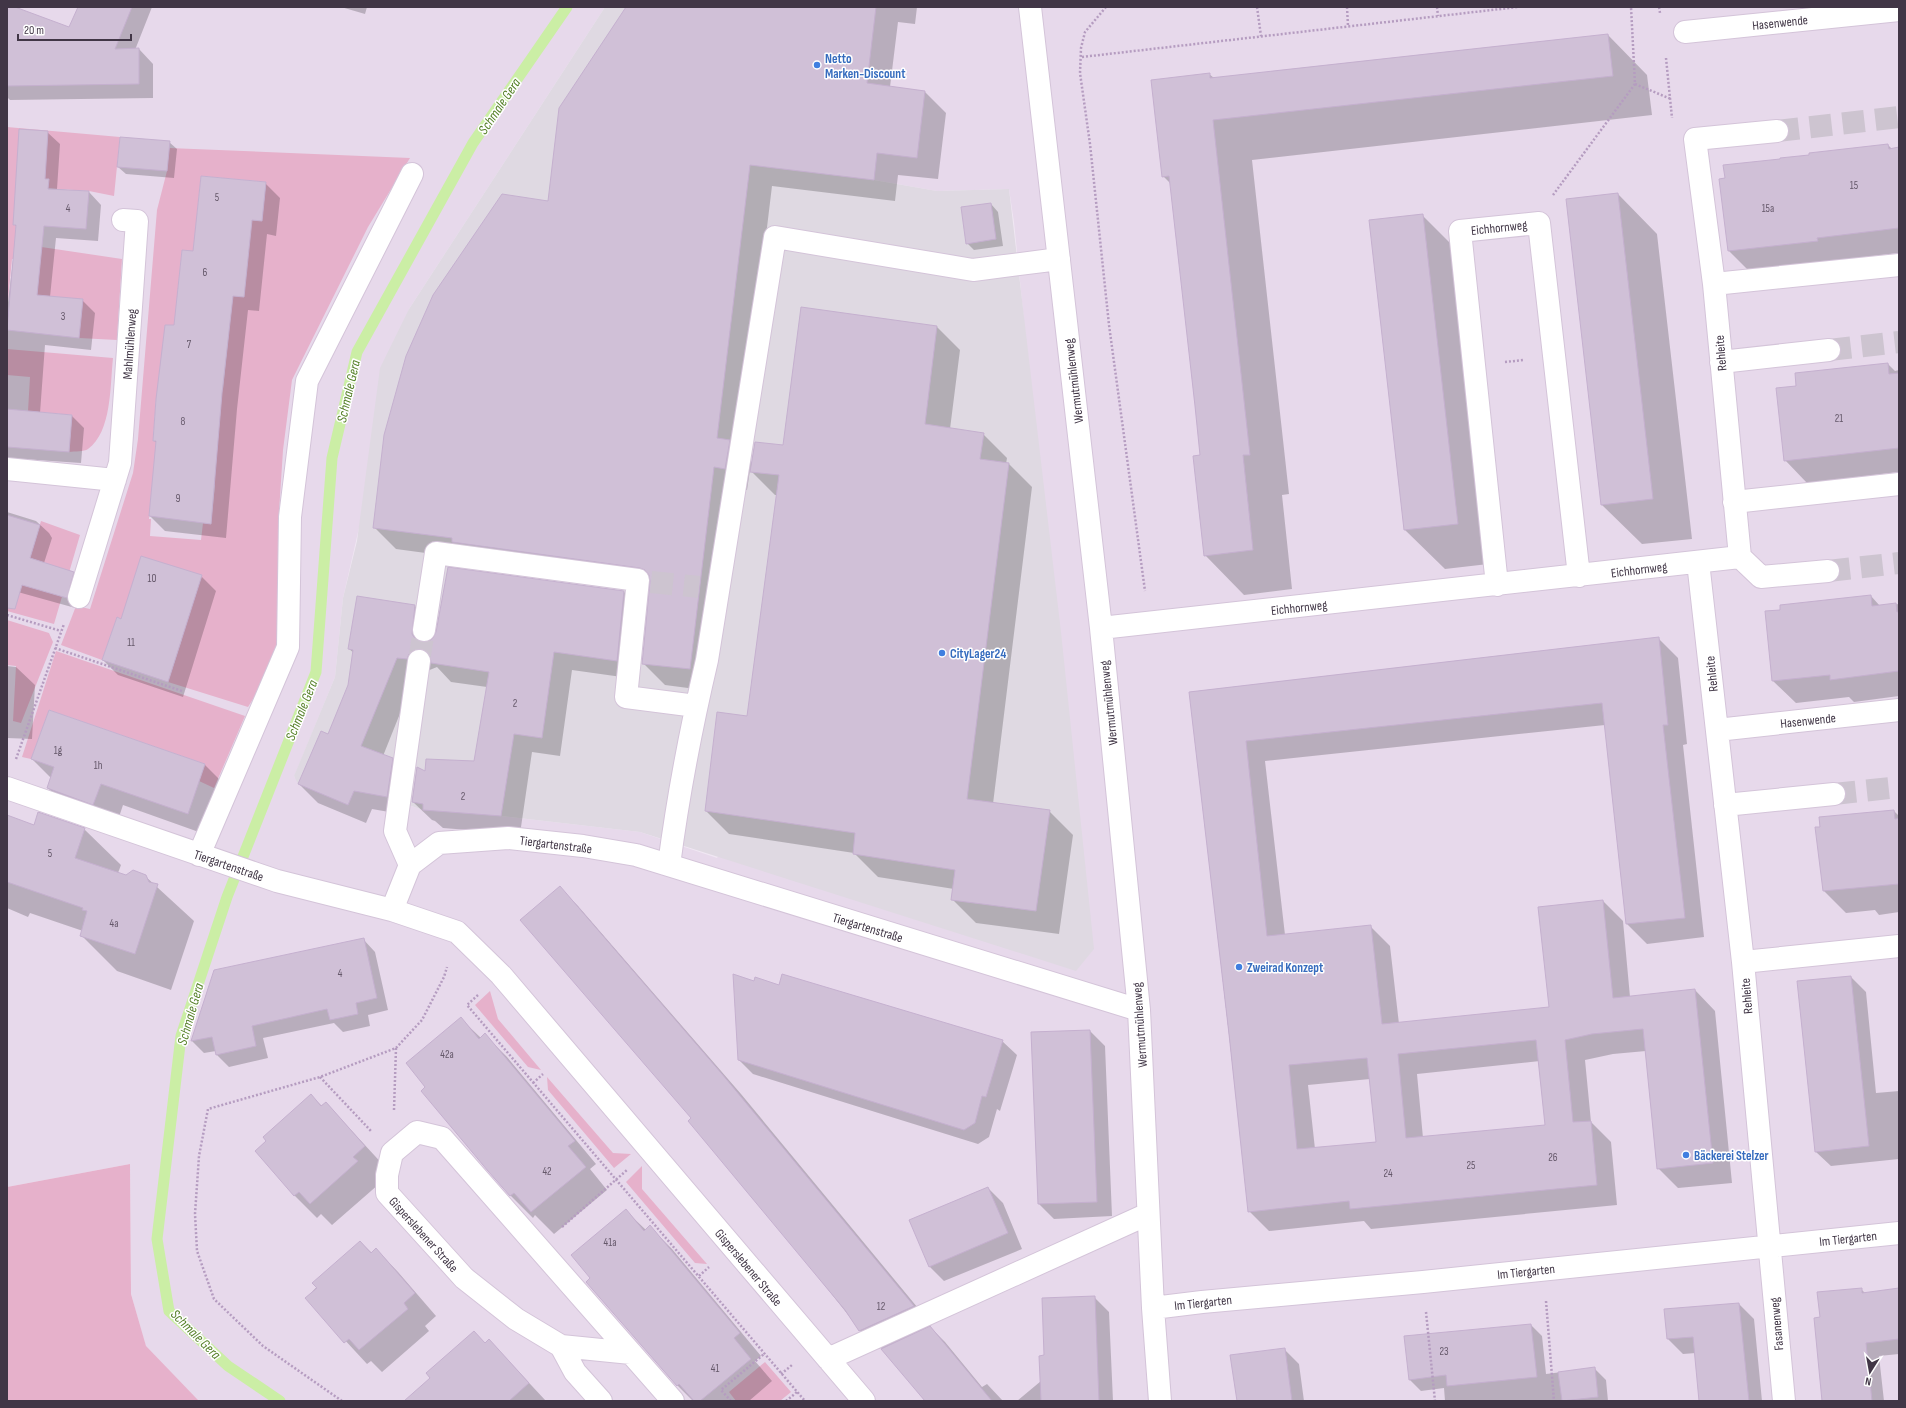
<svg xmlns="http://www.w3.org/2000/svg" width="1906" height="1408" font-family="'Sofia Sans Condensed',sans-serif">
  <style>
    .residential { fill: #e7d9eb }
    .industrial { fill: #dfd9e2 }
    .green { fill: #e6b1cb; fill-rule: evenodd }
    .shadow { fill: #0003; fill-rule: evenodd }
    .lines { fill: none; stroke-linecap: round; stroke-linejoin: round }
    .stream { stroke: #cbeea5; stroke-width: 11 }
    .building { fill: #d0c0d7; stroke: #c5b0cf; fill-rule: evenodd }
    .minor-tunnel { stroke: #cdc4d0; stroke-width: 22; stroke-dasharray: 22 11; stroke-linecap: butt }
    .minor-casing { stroke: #d4c4d9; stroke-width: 24 }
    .path { stroke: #b59cc0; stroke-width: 2.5; stroke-dasharray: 2 2; stroke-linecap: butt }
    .minor { stroke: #fff; stroke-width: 22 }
    .shop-dot { fill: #3f7fe0; stroke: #fff; stroke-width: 1.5 }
    .labels { text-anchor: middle; stroke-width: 3; stroke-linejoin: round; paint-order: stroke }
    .number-label { font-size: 11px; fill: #65586a }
    .street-label { font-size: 13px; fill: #413646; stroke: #fff }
    .shop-label { font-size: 13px; font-weight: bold; fill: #366cbe; stroke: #fff; text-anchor: start }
    .water-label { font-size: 14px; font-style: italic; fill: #558028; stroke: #fff }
  </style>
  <rect width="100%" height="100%" fill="#f0e7f3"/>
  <path class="residential" d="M7 7H605L409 309 343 598 335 677 294 777 382 796 423 810 501 816 640 832 717 858 1024 321 1014 222 1009 189 937 191 874 180 762 7H1899V1401H199L146 1347 131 1294 130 1164 7 1187Z"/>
  <path class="industrial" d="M605 7H762L874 180 937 191 1009 189 1061 632 1094 949 1076 971 640 832 501 816 423 810 382 796 354 791 348 805 298 784 294 776 335 677 343 598 357 541 380 368 409 309Z"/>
  <path class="green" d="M7 127 120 137 114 196 89 191 44 188 31 226 28 245 122 259 117 340 79 338 37 295 40 262 12 259 7 310Z
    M169 148 410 158 368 227 292 380 283 450 278 528 279 641 273 667 248 707 168 682 182 639 117 618 102 660 61 645 76 606 90 609 133 473 138 439 157 210 167 171ZM201 176 266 182 262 221 197 215ZM182 250 248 257 244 297 178 290ZM166 325 229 331 223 389 172 383 161 365ZM156 399 221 405 216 463 168 459 169 443 153 441ZM153 479 215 485 211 524 203 523 201 540 150 536 151 519H149Z
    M7 349 113 358C110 385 112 432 88 449 84 452 75 451 69 452L72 415 28 411 30 377 7 375Z
    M41 521 80 535 54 624 7 611V580L38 589 46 563 30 558Z
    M7 620 49 633 53 642 21 723 13 721 16 666 7 665Z
    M56 651 245 716 214 788 199 781 205 764 49 710 31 759 22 757Z
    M490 991 498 1019 541 1070 528 1067 475 1005Z
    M547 1077 613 1153 631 1154 614 1168 548 1090Z
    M130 1164 131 1294 146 1346 199 1401H7V1187Z
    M642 1166V1189L707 1264 695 1263 626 1182Z
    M765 1362 791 1392 780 1401H736L729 1392Z"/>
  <path class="shadow" d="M7 7H13L58 53 79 7H152L135 50 139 49 153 64V98L10 100 7 97Z
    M341 7H367L365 14Z
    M627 7H917L915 24 898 22 890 87 924 91 946 113 938 179 898 175 895 201 772 186 740 451 752 463 784 446 936 326 960 350 950 429 983 434 1007 458 1006 464H1009L1032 487 993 804 1049 811 1073 835 1059 934 976 923 952 899 954 889 878 877 854 853 729 834 706 811 748 717 777 495H775L750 470 747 490 735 489 711 691 665 685 643 663 651 588 475 564 470 559 396 549 374 527 549 202Z
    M1608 35 1647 75 1652 115 1252 160 1289 494 1282 495 1292 589 1244 595 1205 555 1201 456 1171 184 1163 176 1209 74 1214 78Z
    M47 132 60 144 57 189 89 192 101 205 98 241 56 238 50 297 82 300 95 313 91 350 45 345 40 413 72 416 84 428 81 463 7 458V311L17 227 14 224Z
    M169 142 177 149 174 178 126 174 118 167Z
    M1888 145 1892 149H1899V253L1839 260V263L1751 273 1729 251 1810 155Z
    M265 183 280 198 276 236 267 234 259 311 248 310 237 409 226 538 165 531 150 516 157 443 154 441 175 326 194 252Z
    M1618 194 1657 234 1692 539 1642 544 1602 505Z
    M991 204 998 212 1003 246 974 250 967 243Z
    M1422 215 1462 255 1497 563 1445 569 1405 530Z
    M1888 364 1895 371 1899 370V472L1807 483 1785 460 1797 387Z
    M7 512 36 521 49 533 52 538 44 563 73 572 86 585 79 609 7 589Z
    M201 576 216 591 183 697 118 675 103 660 122 620Z
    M624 592 643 610 636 679 572 670 560 756 532 752 520 834 443 828 435 821 432 820 413 802 426 772 475 762 487 687 451 682 437 667 415 676 383 756 392 759 411 778 406 815 372 809 366 823 318 803 299 784 328 735 349 685 354 653 349 649 415 606 433 625 432 640Z
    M1871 596 1880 606 1899 604V696L1854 702 1849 697 1796 703 1773 681 1781 611Z
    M1658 638 1678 658 1687 744 1683 745 1704 937 1647 944 1627 924 1605 725 1265 761 1285 935 1370 926 1390 946 1399 1024 1550 1008 1603 901 1623 921 1630 997 1695 990 1715 1011 1732 1183 1678 1188 1658 1168 1646 1051 1613 1054 1585 1060 1591 1122 1611 1142 1617 1205 1371 1229 1364 1221 1269 1231 1249 1211 1190 692ZM1540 1061 1546 1126 1423 1138 1417 1074ZM1370 1079 1377 1142 1315 1149 1308 1085Z
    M7 666 16 667 35 685 32 739 7 738Z
    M49 711 205 765 227 787 210 836 123 805 116 826 70 810 48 788 51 778 32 759Z
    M1894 811 1899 816V912L1879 915 1875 910 1846 913 1824 891 1816 828Z
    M7 817 35 826 84 829 121 865 118 873 126 876H145L194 921 171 990 117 971 81 935 83 931 30 913 28 917 7 908Z
    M560 888 578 906 741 1094 932 1325 929 1326 945 1342 982 1387 987 1384 1003 1401H927L881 1348 879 1349 860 1330 693 1118Z
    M363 939 375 952 388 1010 368 1015 370 1026 343 1032 334 1023 263 1038 268 1058 229 1067 217 1055 216 1051 204 1053 192 1041 215 971Z
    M1851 977 1866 992 1876 1093 1899 1091V1159L1831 1166 1816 1152Z
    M755 982 780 986 1002 1041 1017 1055 1000 1111 997 1109 989 1137 978 1144 753 1074 739 1060Z
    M461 1019 481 1038 485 1035 507 1057 596 1164 590 1169 607 1190 554 1234 535 1215 533 1218 510 1195 426 1087Z
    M1090 1031 1105 1046 1112 1216 1054 1219 1039 1204Z
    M311 1096 322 1106 326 1103 387 1169 375 1180 379 1184 332 1225 321 1214 317 1218 295 1196 256 1151Z
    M988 1188 1003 1203 1022 1249 944 1281 929 1266Z
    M626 1211 646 1230 650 1227 672 1249 761 1356 755 1361 772 1381 749 1401H693L677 1385 592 1278Z
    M360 1242 372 1253 376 1249 398 1272 436 1316 425 1326 429 1331 382 1372 371 1361 367 1364 306 1298Z
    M1861 1289 1866 1294 1899 1290V1354L1879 1356 1884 1401H1823L1821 1318Z
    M1095 1298 1109 1312 1113 1401H1017L1041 1381 1045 1356Z
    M1739 1304 1754 1319 1762 1401H1700L1696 1353 1683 1354 1668 1339 1665 1310Z
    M1531 1325 1542 1336 1546 1374 1594 1368 1606 1380 1608 1401H1445L1444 1388 1421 1391 1410 1380 1405 1337Z
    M489 1340 546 1401H431L485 1343Z
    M1284 1349 1299 1364 1304 1401H1238Z"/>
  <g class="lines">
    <path class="stream" d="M280 1401 228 1366 169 1311 157 1239 181 1036 227 897 316 672 332 458 357 352 473 143 567 7"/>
  </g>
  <path class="building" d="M7 7H15L69 27 78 7H132L115 49 139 48V84L7 86Z
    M626 7H876L867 83 925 91 917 158 877 153 874 180 750 165 717 438 730 440 725 469 714 467 690 669 642 664 650 581 649 575 645 570 640 568 452 542V538L373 528 384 435 406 356 433 295 502 194 548 201 559 108Z
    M1608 34 1613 76 1213 120 1250 455H1243L1253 550 1204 556 1193 456 1200 455 1195 406 1169 176 1162 177 1151 80 1210 73V78Z
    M19 129 48 131 45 179H49L48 189 89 191 86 229 44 226 37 295 83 299 79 338 7 330 16 225H13Z
    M120 137 170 141 167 171 117 167Z
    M1888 144 1889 149 1899 147V228L1817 238 1818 241 1728 251 1719 179 1725 178 1723 165 1780 159V158L1809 155V153Z
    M201 176 266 182 262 221 252 220 244 297 233 296 222 393 211 524 149 516 156 441H153L156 399 165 325H174L182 250 193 251Z
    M1618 193 1653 499 1601 505 1566 199Z
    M991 203 996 239 966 244 961 207Z
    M1423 214 1458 524 1404 530 1369 220Z
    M801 307 937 326 925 424 984 433 980 459 1009 463 967 799 1050 810 1036 911 951 900 955 870 853 854 855 833 705 811 717 712 747 716 779 475 750 472 755 442 783 445Z
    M1888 363 1889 374 1899 373V448L1784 461 1776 388 1796 386 1795 373Z
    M7 409 72 415 69 452 7 447Z
    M7 515 40 525 30 558 74 572 67 598 22 585 15 609 7 608Z
    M141 556 202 575 168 682 102 660 117 617 121 619Z
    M448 567 624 591 617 661 554 652 542 738 514 734 501 816 423 810V804L412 802 417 767 425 771 426 759 474 761 489 672 431 663 430 656 427 651 421 649 414 650 409 654 407 659 397 658 361 746 393 758 387 797 354 791 348 805 298 784 321 731 328 734 348 685 353 650 348 649 357 596 415 605 412 634 416 640 422 642H428L433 638 436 632Z
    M1871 595 1872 606 1896 603 1897 612H1899V671L1830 680V675L1772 681 1765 611 1780 610V605Z
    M1659 637 1668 725H1663L1685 918 1626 924 1602 703 1246 741 1267 936 1371 925 1382 1024 1549 1007 1538 907 1603 900 1613 998 1695 989 1713 1163 1657 1169 1643 1029 1592 1034 1565 1040 1573 1122 1591 1121 1597 1185 1350 1209 1349 1201 1248 1212 1229 1034 1189 692ZM1536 1040 1545 1125 1406 1138 1398 1054ZM1367 1058 1376 1142 1297 1149 1289 1065Z
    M49 710 205 764 188 814 101 784 93 805 47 788 54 767 31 759Z
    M1894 810 1895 819 1899 818V884L1823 891 1815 827H1820L1819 817Z
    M38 812 85 828 75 858 126 875 133 870 146 875 149 882 158 884 135 954 80 936 87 911 82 910 83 908 7 882V815L34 825Z
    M560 886 722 1074 914 1306 859 1331 845 1310 688 1121 691 1118 520 920Z
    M364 938 377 998 356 1003 358 1014 330 1020 327 1009 252 1026 256 1046 216 1055 212 1037 191 1041 214 970Z
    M733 974 754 981 755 977 779 985 782 974 1003 1040 986 1097 982 1096 975 1123 964 1130 738 1060Z
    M1851 976 1869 1146 1815 1152 1797 981Z
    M461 1017 479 1039 485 1033 575 1141 568 1146 586 1167 531 1212 514 1193 510 1196 488 1171 421 1091 425 1087 406 1063Z
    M1090 1030 1097 1202 1038 1204 1031 1032Z
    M311 1094 321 1106 326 1102 365 1146 353 1157 358 1161 310 1204 299 1192 294 1196 255 1151 266 1141 263 1137Z
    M988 1187 1008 1233 929 1267 909 1220Z
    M626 1209 644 1231 650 1225 740 1333 734 1338 751 1359 700 1401H694L679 1384 677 1386 586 1282 590 1278 571 1255Z
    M360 1241 371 1253 376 1248 415 1293 404 1303 408 1309 359 1350 349 1339 344 1343 305 1298 317 1288 312 1283Z
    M1862 1288V1293L1899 1288V1339L1866 1343 1872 1401H1822L1814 1318 1820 1317 1817 1292Z
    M1095 1296 1099 1401H1041L1039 1356 1044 1355 1042 1298Z
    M1739 1303 1749 1401H1699L1693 1337 1667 1339 1664 1309Z
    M1531 1324 1537 1377 1447 1386 1446 1375 1409 1380 1404 1336Z
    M930 1326 992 1401H925L881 1349Z
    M474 1331 485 1343 489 1339 529 1383 509 1401H404L430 1378 426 1373Z
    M1285 1348 1292 1401H1237L1230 1355Z
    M1595 1367 1598 1397 1562 1401 1558 1372Z"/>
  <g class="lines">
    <path class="minor-tunnel" d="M1777 131 1899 117
      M1829 350 1899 342
      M1828 571 1899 563
      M651 582 699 587
      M419 661 424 630
      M1834 794 1899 787"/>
    <defs>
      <path id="minor" d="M1030 7 1101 628 1139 1010 1153 1308 1160 1401
        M1685 32 1899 10
        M1714 284 1899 265
        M1721 362 1829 350
        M7 469 115 480
        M1734 502 1899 484
        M1740 557 1761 577 1828 571
        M1698 562 1743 962 1784 1401
        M1497 585 1460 231 1539 223 1579 576
        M79 597 120 463 137 221 123 220
        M1101 628 1740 557 1714 284 1695 139 1777 131
        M424 630 436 553 638 580 626 697 696 706
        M1717 730 1899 710
        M7 788 277 881 392 910 457 932 501 975 864 1401
        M1725 805 1834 794
        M199 855 288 647 290 517 307 381 412 174
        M410 865 395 831 419 661
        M669 865C678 796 691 728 707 660L775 237 973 270 1059 259
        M392 910 410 865 439 843 508 838 583 846 636 855 1139 1010
        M1743 962 1899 946
        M1153 1308 1202 1302 1423 1282 1899 1233
        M561 1346 575 1372 601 1401
        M631 1353 561 1346 516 1319 464 1278 387 1193V1175L392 1153 417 1132 442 1138 673 1401
        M828 1359 1148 1214"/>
    </defs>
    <use href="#minor" class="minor-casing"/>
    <path class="path" d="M1106 7 1085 32 1081 48 1080 73 1090 144 1109 325 1145 591
      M1257 7 1261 36
      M1347 7 1348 26
      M1437 7 1438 16
      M1659 7 1660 13
      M1082 57 1518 7
      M1666 58 1672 118
      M1635 84 1671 99
      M1553 195 1635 84 1631 7
      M1505 362 1524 360
      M7 615 61 631
      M55 648 182 691
      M16 759 64 624
      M478 995 467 1005 805 1401
      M320 1077 371 1131
      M533 1083 543 1074
      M394 1110 396 1048
      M562 1227 627 1170
      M699 1276 709 1267
      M1546 1301 1554 1401
      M1426 1312 1435 1401
      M781 1374 792 1365
      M342 1401 263 1346 214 1299 197 1251 195 1214 199 1156 208 1109 320 1077 396 1048 422 1020 444 977 447 967
      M731 1401 721 1390 764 1354
      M786 1401 797 1392"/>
    <use href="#minor" class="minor"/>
  </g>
  <g class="shop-dot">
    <circle cx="817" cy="65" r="4"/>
    <circle cx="942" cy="653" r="4"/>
    <circle cx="1239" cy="967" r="4"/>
    <circle cx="1686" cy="1155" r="4"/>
  </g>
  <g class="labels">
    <g class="number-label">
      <text x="1854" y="189">15</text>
      <text x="217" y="201">5</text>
      <text x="68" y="212">4</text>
      <text x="1768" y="212">15a</text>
      <text x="205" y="276">6</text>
      <text x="63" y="320">3</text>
      <text x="189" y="348">7</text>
      <text x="1839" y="422">21</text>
      <text x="183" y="425">8</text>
      <text x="178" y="502">9</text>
      <text x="152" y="582">10</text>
      <text x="131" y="646">11</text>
      <text x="515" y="707">2</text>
      <text x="58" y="754">1g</text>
      <text x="98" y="769">1h</text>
      <text x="463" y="800">2</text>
      <text x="50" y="857">5</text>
      <text x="114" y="927">4a</text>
      <text x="340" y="977">4</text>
      <text x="447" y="1058">42a</text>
      <text x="1553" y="1161">26</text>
      <text x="1471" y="1169">25</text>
      <text x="547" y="1175">42</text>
      <text x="1388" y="1177">24</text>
      <text x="610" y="1246">41a</text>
      <text x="881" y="1310">12</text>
      <text x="1444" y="1355">23</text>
      <text x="715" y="1372">41</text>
    </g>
    <g class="street-label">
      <text transform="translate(1780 22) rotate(-6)" y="5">Hasenwende</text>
      <text transform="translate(1499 227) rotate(-6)" y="5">Eichhornweg</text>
      <text transform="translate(129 344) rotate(-86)" y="5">Mahlmühlenweg</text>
      <text transform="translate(1720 353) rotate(-95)" y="5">Rehleite</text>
      <text transform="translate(1073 381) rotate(-97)" y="5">Wermutmühlenweg</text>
      <text transform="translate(1639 569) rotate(-7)" y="5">Eichhornweg</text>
      <text transform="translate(1299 607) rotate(-6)" y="5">Eichhornweg</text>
      <text transform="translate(1711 674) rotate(-96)" y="5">Rehleite</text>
      <text transform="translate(1108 703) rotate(-96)" y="5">Wermutmühlenweg</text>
      <text transform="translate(1808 720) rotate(-6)" y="5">Hasenwende</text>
      <text transform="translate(556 844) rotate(7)" y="5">Tiergartenstraße</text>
      <text transform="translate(229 865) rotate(19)" y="5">Tiergartenstraße</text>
      <text transform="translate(868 927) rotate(17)" y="5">Tiergartenstraße</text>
      <text transform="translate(1746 996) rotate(-95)" y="5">Rehleite</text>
      <text transform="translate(1139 1025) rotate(-94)" y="5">Wermutmühlenweg</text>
      <text transform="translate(424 1234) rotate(48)" y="5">Gisperslebener Straße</text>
      <text transform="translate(1848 1238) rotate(-6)" y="5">Im Tiergarten</text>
      <text transform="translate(749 1267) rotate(50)" y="5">Gisperslebener Straße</text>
      <text transform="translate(1526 1271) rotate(-6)" y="5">Im Tiergarten</text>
      <text transform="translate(1203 1302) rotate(-6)" y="5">Im Tiergarten</text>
      <text transform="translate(1776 1324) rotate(-95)" y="5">Fasanenweg</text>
    </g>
    <g class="shop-label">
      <text x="825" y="63">Netto<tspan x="825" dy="15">Marken-Discount</tspan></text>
      <text x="950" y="658">CityLager24</text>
      <text x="1247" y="972">Zweirad Konzept</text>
      <text x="1694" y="1160">Bäckerei Stelzer</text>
    </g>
    <g class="water-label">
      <text transform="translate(499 106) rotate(-56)" y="5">Schmale Gera</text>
      <text transform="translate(348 391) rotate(-77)" y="5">Schmale Gera</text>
      <text transform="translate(301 710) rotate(-68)" y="5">Schmale Gera</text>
      <text transform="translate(190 1014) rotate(-74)" y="5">Schmale Gera</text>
      <text transform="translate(196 1334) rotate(45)" y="5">Schmale Gera</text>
    </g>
  </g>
  <rect width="1906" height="1408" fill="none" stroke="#413646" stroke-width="16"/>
  <g transform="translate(1870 1372) rotate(191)" stroke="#ffffff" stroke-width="3" paint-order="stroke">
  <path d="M0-3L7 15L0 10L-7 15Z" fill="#413646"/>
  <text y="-6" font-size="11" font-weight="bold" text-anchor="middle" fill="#413646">N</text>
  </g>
  <path d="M18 34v6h113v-6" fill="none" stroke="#413646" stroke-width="2"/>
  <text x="24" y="34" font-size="12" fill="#413646" stroke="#ffffff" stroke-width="3" paint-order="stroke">20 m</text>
</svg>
